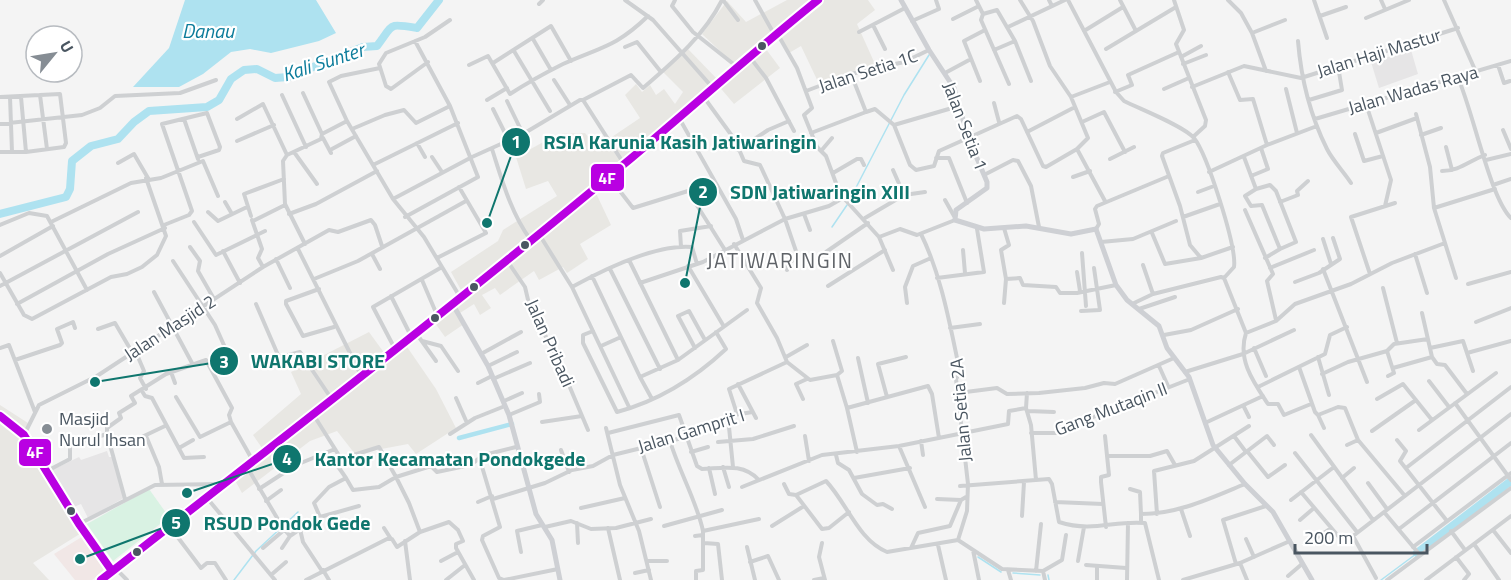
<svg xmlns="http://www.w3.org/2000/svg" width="1511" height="580" font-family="'Titillium Web',sans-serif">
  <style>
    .commercial { fill: #e8e7e3 }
    .education { fill: #e6e5e6 }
    .medical { fill: #f1e7e6 }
    .green { fill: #d9f2e3 }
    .water { fill: #aee2f0 }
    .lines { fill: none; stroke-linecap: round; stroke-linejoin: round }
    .stream { stroke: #aee2f0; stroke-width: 1.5 }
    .canal { stroke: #aee2f0; stroke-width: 4.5 }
    .river { stroke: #aee2f0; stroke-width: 8 }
    .street { stroke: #ced0d2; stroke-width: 4 }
    .secondary { stroke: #ced0d4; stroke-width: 5 }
    .primary { stroke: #caced1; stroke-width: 6 }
    .bus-1-casing { stroke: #fff; stroke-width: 12 }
    .bus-1 { stroke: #b900e2; stroke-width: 8 }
    .bus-dot { fill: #4a5661; stroke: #fff; stroke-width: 2 }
    .poi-dot { fill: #868d94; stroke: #fff; stroke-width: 2 }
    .labels { text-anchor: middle; stroke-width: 4.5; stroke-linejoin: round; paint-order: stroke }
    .street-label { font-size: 18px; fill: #4a5661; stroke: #fff }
    .poi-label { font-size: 18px; fill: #4a5661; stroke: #fff; text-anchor: start }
    .water-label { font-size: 20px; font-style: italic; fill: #0c7c9b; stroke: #fff }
    .quarter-label { font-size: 21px; letter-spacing: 1.5px; fill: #5f6368; stroke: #fff }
    .leader { fill: none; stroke: #0f766e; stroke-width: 2 }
    .callout-dot { fill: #0f766e; stroke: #fff; stroke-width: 2 }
    .mark-label { font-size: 18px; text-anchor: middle; font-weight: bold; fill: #fff }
    .callout-label { font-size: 20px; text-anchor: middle; font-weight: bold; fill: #0f766e; stroke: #fff; stroke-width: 4.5; stroke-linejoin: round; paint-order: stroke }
    .line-badge { stroke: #fff; stroke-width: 2 }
    .badge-label { font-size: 16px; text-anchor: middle; font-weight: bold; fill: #fff }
  </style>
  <rect width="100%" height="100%" fill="#f4f4f4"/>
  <path class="commercial" d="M787 0H868L875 10 857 24 875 64 820 86 801 46 789 53 777 33 763 45 780 68 734 104 717 84 594 189 611 225 580 244 588 259 567 273 563 267 539 280 534 271 500 295 495 288 482 295 491 308 480 315 474 304 460 313 464 324 445 337 430 316 461 290 451 272 498 241 503 230 557 196 548 181 526 189 516 157 558 134 585 133 597 147 640 118 625 95 636 84 642 92 650 85 656 95 664 89 675 104 683 92 663 72 687 48 719 81 736 66 702 34 727 1 746 22Z
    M369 332 385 354 403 341 436 389 456 428 416 454 408 444 355 454 337 431 310 441 242 493 232 475 262 448 253 435 301 394 291 372Z
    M0 405 28 423 22 439 83 532 33 563 49 580H0Z"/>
  <path class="education" d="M1411 50 1418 74 1379 88 1371 62Z
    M107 451 109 457H113L124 498 88 518 81 504 74 507 50 471 79 457 81 460Z"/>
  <path class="medical" d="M85 535 106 568 92 580H75L54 554Z"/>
  <path class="green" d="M149 489 169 517 113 561 87 524Z"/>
  <path class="water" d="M185 0H316L336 33 319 41 271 53 250 49 231 52 203 74 179 87H133L169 48Z"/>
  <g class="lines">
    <path class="stream" d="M849 201 904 95 929 55
      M832 227 847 205
      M978 557 1001 572
      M1013 573 1040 575
      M1048 575 1049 580
      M234 580 256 551 298 512
      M1381 580 1416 554"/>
    <path class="canal" d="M459 438 512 424"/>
    <path class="river" d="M0 214 66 197 70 189 72 161 91 146 118 139 134 122 149 111 207 107 219 100 231 79 244 70 257 69 275 78 288 77 363 47 377 46C394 24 387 23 417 28L439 0
      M1417 553 1511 481"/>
    <path class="street" d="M625 0 653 20 712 87
      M675 0 672 6 693 32 736 66
      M723 0 738 20
      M755 0 774 34
      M976 0 983 14
      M1049 0 1052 6
      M1068 0 1116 92 1124 101C1140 109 1184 126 1194 138 1207 154 1237 247 1234 267L1224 278
      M1120 0 1136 31
      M1174 0 1184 30 1176 44 1206 120 1205 126 1193 137
      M1228 0 1241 13 1252 33 1266 71
      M1314 0 1327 38
      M1381 0 1385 9
      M1444 0 1476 72
      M539 4 543 0
      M983 14 997 10 1015 41 1031 81
      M983 14 981 20 1009 84
      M1320 16 1346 7
      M1366 18 1409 0
      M953 19 979 6
      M912 21 939 9 936 0
      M873 25 885 49
      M1008 27 1065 0
      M1084 31 1123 7
      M859 32 905 8
      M777 33 797 68 812 108 804 115 817 147 826 156 840 194 879 237 893 270
      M1252 33 1285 20
      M533 39 551 70
      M1298 41C1301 78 1310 115 1327 149 1333 161 1344 172 1351 183
      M625 47 637 42 661 72
      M1106 49 1176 7
      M994 50 1015 41
      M514 51 550 111
      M749 56 766 78 794 131
      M1181 57 1201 46
      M428 62 391 89 386 86 379 64 386 53 425 37 450 20
      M493 63 551 26 571 61
      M1183 64 1206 55
      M469 65 488 56 510 94C527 83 545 73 563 64 601 47 616 47 648 16
      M1498 65 1504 83 1510 81
      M380 68 341 76 329 82 347 121 393 199 424 237 460 297
      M1228 72 1240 100 1253 99 1267 145
      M945 73 971 59
      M851 74 866 112 875 109 894 125 910 165 916 170 934 166 939 151 1017 116 1021 119 1043 166 1046 167 1077 149 1088 138 1071 97 1050 66 1033 21 1020 0
      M1458 78C1473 111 1490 198 1511 218
      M554 80 570 105
      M980 81 964 41 985 30
      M1192 87 1244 66 1301 78 1458 28
      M1164 89 1189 78
      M1286 89 1297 133
      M806 91 851 74 904 62 929 50
      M1115 92 1132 85 1128 75 1179 52
      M303 93 322 134
      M40 95 47 149
      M282 95 306 147
      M703 96 735 140 744 161 760 165 785 219 798 257 785 265 787 270
      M0 97 60 94 66 143 64 147 26 152H0
      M10 97 12 152
      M21 97 26 152
      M1071 97 1110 82
      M487 100 507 88
      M583 100 631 75 643 88C673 62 704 36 722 0
      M1309 100 1342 90 1339 72
      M507 101 523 134
      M994 103 999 122
      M1366 104 1391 180 1385 206
      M493 109 509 141
      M1416 114 1430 167 1434 208 1456 278
      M678 116 736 219 743 240
      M184 119 198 159
      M237 119 263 104 287 155
      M1315 119 1511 61
      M1082 122 1104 112 1125 152
      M0 124 82 115 100 108 115 96 180 93 216 80
      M894 125 959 106
      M352 129 385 115 404 110 416 123 450 106
      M1503 130 1511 149
      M1027 132 1075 107
      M811 133 866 112
      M1376 133 1417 118
      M1355 134 1364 161 1383 156
      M1421 135 1441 128
      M323 138 331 153
      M1195 140 1163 153 1162 156 1180 206 1190 245 1201 258
      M237 141 274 125
      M417 143 425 157
      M1446 147 1452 170
      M332 149 356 136
      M492 149C502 180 511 213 530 239
      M1077 149 1105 201
      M738 150 768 130 789 121
      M821 151 832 138
      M294 152 317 184
      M287 155 283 161 285 204 305 244
      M287 155 321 139 322 134 347 121
      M432 157 442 172
      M1244 157 1256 189 1270 185 1276 191 1296 242 1280 249
      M936 158H949L967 203
      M1110 159 1134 147
      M1486 160 1511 154
      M118 163 134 154 148 178
      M373 165 458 123
      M893 170 904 195
      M1442 171C1459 171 1469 161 1485 155
      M1209 172 1267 145 1317 126
      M833 173 857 159H861L864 165
      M984 175 1013 160 1018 161 1031 186 1039 227
      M1251 176 1268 169 1261 148
      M609 177 633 208 688 191 725 250
      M1073 177 1090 171
      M1493 185 1511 179
      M1256 189 1245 196 1251 206 1262 205 1280 249 1265 258
      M1198 192 1214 186
      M393 199 472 157 523 134 580 100H583L624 164
      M945 200 954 216
      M225 202 232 214
      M1280 202 1298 195 1297 191 1308 181
      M1434 208 1495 189
      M1245 210 1273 274 1267 281 1276 320
      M208 212 218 221 247 207
      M289 214 316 204 377 171
      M804 214 810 230
      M251 216 244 194 284 179
      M405 217 478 177 450 106 415 41
      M1183 217 1220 204
      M865 218 904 195 925 192
      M252 220 262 249 258 258 263 267
      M253 221 285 205
      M51 222 131 183 161 178 203 161 218 196
      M194 222 216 255 265 231
      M0 225 29 213 47 216 87 290
      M164 225 189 215 192 211 162 124 207 113 220 147 219 150 198 157
      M1096 229 1099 224 1095 209 1097 206 1169 176
      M1152 233 1165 264 1201 258 1233 247
      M539 234 572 287 629 407
      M921 234C942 277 950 326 960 372L956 379 968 484 967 511 958 540
      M879 237 900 229 917 235 955 220
      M1323 239 1331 264
      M1101 242 1133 239 1176 221
      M734 244 761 288 757 303 777 338 787 362 810 380 837 375 847 408 928 386 932 394 939 438
      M190 247 200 261 198 271 214 299
      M681 247 680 231 711 226
      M298 249 361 375
      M963 250 965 273
      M223 251 240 283
      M826 252 868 223
      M1082 253 1086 306
      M372 254 380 269
      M1415 254 1427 293
      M0 256 53 226
      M437 258 486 233 459 187
      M276 259 290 288
      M506 259 525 287 529 304 560 364 588 430
      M629 260 678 360
      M173 261 215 325 227 352 209 362
      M1143 265 1153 294
      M688 266 723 325
      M1270 268 1314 250
      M610 269 660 369
      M1323 269 1367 382
      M1077 272 1080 291
      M0 273 24 315 32 319 111 277 127 274 142 267 157 255 166 236 146 178
      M1370 274 1351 217 1395 203
      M592 276 640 377
      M937 278 984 272 977 229
      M314 279 358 261 466 201
      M1006 279 1020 278 1023 285 1056 287 1060 293H1077L1116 285
      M422 280 437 315
      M1295 282 1319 273 1340 259 1333 238
      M640 283 703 262 785 219 829 206 843 198
      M1468 284 1511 272
      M0 286 138 212
      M828 286 885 250
      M572 287C603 270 656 244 692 247L697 264
      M1383 288 1397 343
      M319 289 286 301V304L303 336 334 327
      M154 292 192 363
      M391 296 411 336
      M907 303 905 287 913 266 931 258
      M1004 303 1006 279 1001 250 1009 245 1004 228
      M17 304 108 254 165 228
      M256 304 278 355 281 357 300 352 331 398
      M1132 304 1153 294 1221 277 1224 278 1246 333
      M1139 309 1175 297
      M1081 311 1100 310 1094 268
      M1422 313 1432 357 1437 364 1445 365 1467 394
      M1476 322 1511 308
      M950 328 980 324
      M98 329 115 323 132 352
      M593 331 583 335V343L617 412C658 401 695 378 726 349L716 332
      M416 333 436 361
      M1246 333 1276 321 1295 304 1351 284 1392 263 1445 243
      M1246 333C1237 360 1254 383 1268 404H1278L1284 415 1311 404
      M1164 335 1191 330 1238 309
      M422 341 441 346 458 371
      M833 341 842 371 837 375
      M601 346 621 337
      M0 348 9 345 35 412
      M695 348 678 316 689 311 705 340
      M1254 348 1266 376
      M1430 348 1463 341 1473 371
      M395 349 373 307 442 267
      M135 350 144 371 140 378 146 389
      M1387 351 1394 344 1428 339
      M1387 351 1394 373 1388 376
      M1467 353 1511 341
      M481 354 521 332
      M786 357 807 345
      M1318 357 1329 395
      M858 358 868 403
      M15 360 60 345 62 343 57 329 73 322 75 328
      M488 366 517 352
      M1159 366 1168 386
      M1299 367 1315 412 1318 415 1338 407 1345 408 1358 440 1405 496
      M1393 368 1432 357
      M171 372 175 383
      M1185 372 1243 354 1294 330
      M1322 374 1348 362 1387 351
      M493 379 530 363
      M1429 381 1449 407
      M478 383 492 376
      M738 384 756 418
      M1258 387 1325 354 1330 335 1347 327
      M142 391 145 396 152 398 184 458 204 457
      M958 393 997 388 1007 394 1039 393 1085 388 1104 383 1115 384 1174 358
      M1027 393 1026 408 1031 425 1036 480
      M176 397 200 437 231 422
      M887 397 878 364 906 357
      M456 398 467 423
      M652 399 640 377 678 360 747 310
      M803 399 796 384 807 379
      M1377 399 1403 384 1432 420
      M504 401 522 393
      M1455 403 1511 480
      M1244 407 1249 417
      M847 408 857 452
      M1028 411 1054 412
      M737 414 729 389 787 362
      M509 415 540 402 539 394
      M1318 415 1324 428
      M728 417 733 467
      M542 422 582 416
      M1205 423 1263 396
      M606 428 620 485 639 531 651 580
      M1419 430 1496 373
      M1372 431 1416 400
      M608 433 679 415 697 466 702 469C724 468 743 463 759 480
      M1031 433H1057L1078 423 1190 379
      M107 434V428L121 418 119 413 135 403 131 396 166 374 206 360 232 408 229 415 231 422 253 461
      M107 434 125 499
      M450 434 475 418 505 406
      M24 435 39 405 97 376 263 267 329 230 338 232 371 220 375 225 382 246
      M1311 435 1373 520
      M146 436 159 467 162 484
      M805 436 809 461
      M1105 436 1109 475 1101 477V482L1106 527
      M1234 436 1246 452
      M1397 440 1406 451 1400 461 1447 521
      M670 441C679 471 697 502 703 531
      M921 441 923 455
      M718 442 753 439 794 426
      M1347 445 1358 440
      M123 446 165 426
      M899 446 925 507
      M179 448 193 440
      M641 448 660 507
      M335 449 341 459 379 447 396 477 431 466 437 472 470 465 484 455 516 447
      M561 450 569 472
      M1247 451 1268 477 1285 465
      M691 452 708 447
      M1295 453 1357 532
      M836 455 838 463 849 470 862 494 877 505 883 504 892 509
      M1108 456H1150L1167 451 1175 465
      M341 459 337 465 346 478
      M480 460 500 527 483 536 482 540 499 578 504 580 558 569
      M1229 465 1267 436 1274 445
      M247 467 283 528 290 536 300 529 303 542 322 571
      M723 467 729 487
      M709 468 715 494
      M1406 468 1511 387
      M47 471 70 459V445L107 434
      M854 478 910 468
      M1342 478 1354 468
      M1368 483 1387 509
      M784 484 789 494 796 495
      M960 486 1049 479 1052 484 1059 522C1094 533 1113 520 1145 523L1159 580
      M742 487 822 455 899 446 1008 424 1009 411 1026 408
      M259 489 296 465 335 449 313 414
      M1130 489 1140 492 1141 514
      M1301 492 1344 543 1511 414
      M207 498 275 580
      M493 499 545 483 572 470 593 466 613 455 686 437 733 415 753 412
      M937 499 961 500
      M1291 500 1334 467
      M266 501 281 490
      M478 502 492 496
      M1055 502 1103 504
      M359 506 320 517 314 503 329 487 346 478 353 490 379 487 396 477 409 503 420 532
      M581 508 625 498
      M1181 509 1190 536
      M849 512 829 528 822 529 796 495 826 481C847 503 858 540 887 552L958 540
      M1384 512 1420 555
      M1157 514 1154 471 1194 461 1249 426
      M1022 516 1024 482
      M1300 520 1314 508
      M577 523 578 543
      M1141 523V514C1178 514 1211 498 1245 484
      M79 524 155 485 223 484
      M664 526 722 510
      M772 526 804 506
      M170 527 201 568 207 563H215L226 580
      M545 527 571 521 591 529 616 528 651 519
      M384 528 391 539
      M608 528 620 580
      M1399 529 1511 443
      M1493 530 1511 553
      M1451 531 1465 550
      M695 536 703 535V531L759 519
      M1353 536 1376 578
      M1246 539 1254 557
      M958 540 1002 569 1043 571
      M405 541 410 580
      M1310 542 1330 529
      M704 543 718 544 722 580
      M822 543 819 557 825 580
      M1474 544 1499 580
      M938 545 946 580
      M747 547 755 580
      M1413 547 1511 473
      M263 548 284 530
      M282 548 290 536
      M911 548 918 533 950 526 961 500 966 497
      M973 550 979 580
      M521 552 517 531 542 525
      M1456 557 1469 574 1464 580
      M441 561 458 552
      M647 561H667
      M1078 561 1084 527
      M750 562 768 556 779 580
      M1240 563 1247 580
      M1236 564 1223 520 1266 506
      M1086 565 1126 568
      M1097 566V580
      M116 569 127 580
      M323 570 329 580
      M1008 570 1011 580
      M1036 571 1041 524
      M1043 571 1062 560 1066 535
      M1043 571 1045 580
      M635 573 649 570
      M271 575 286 562
      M1288 576 1302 564
      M306 580 387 539H392L397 547 420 532 449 522 458 530 463 541 456 544V548L474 580
      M446 580 465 565
      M696 580V571L703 570V535
      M814 580 824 578
      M1127 580 1128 523
      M1183 580 1240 563 1290 541
      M1387 580 1511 488
      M1426 580 1511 516"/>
    <path class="secondary" d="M901 0 929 50 954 88 968 137 987 182V188L956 210 955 220 984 229 1026 226 1071 234 1096 229 1116 285 1127 300 1159 326 1167 348 1189 377 1213 445 1245 484 1273 512 1312 580
      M452 303 488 366 509 415 536 514 552 540 560 580"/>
    <path class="primary" d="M0 416 24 435 79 524 112 571
      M101 580 416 333 624 164 748 56 818 0"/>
    <defs>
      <path id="bus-1" d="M0 416 24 435 79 524 112 571
        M101 580C276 443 453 307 623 165 689 110 752 53 818 0"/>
    </defs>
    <use href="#bus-1" class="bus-1-casing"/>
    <use href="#bus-1" class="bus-1"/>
  </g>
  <g class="bus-dot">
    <circle cx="762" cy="46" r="5"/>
    <circle cx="525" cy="245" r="5"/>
    <circle cx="474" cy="287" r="5"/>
    <circle cx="435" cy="318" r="5"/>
    <circle cx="71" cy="511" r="5"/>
    <circle cx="137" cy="552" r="5"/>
  </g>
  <circle class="poi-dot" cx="47" cy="429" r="6"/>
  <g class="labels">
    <g class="street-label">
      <text transform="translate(1379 53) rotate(-17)" y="6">Jalan Haji Mastur</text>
      <text transform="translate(868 71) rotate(-18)" y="6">Jalan Setia 1C</text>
      <text transform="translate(1413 90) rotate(-16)" y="6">Jalan Wadas Raya</text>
      <text transform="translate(965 126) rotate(69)" y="6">Jalan Setia 1</text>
      <text transform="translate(170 328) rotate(-33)" y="6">Jalan Masjid 2</text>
      <text transform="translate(550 343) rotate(66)" y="6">Jalan Pribadi</text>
      <text transform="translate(1111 409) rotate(-21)" y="6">Gang Mutaqin II</text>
      <text transform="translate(961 410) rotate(-95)" y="6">Jalan Setia 2A</text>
      <text transform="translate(691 431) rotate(-17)" y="6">Jalan Gamprit I</text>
    </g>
    <g class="poi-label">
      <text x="59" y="425">Masjid<tspan x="59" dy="21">Nurul Ihsan</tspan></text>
    </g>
    <g class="water-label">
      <text x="208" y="38">Danau</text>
      <text transform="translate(323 62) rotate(-18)" y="7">Kali Sunter</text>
    </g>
    <g class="quarter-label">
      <text x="780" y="268">JATIWARINGIN</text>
    </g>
  </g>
  <path class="leader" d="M487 223L516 142M685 283L703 192M95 382L224 361M187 493L287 459M80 559L176 523"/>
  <g class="callout-dot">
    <circle cx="487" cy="223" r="6"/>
    <circle cx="685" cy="283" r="6"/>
    <circle cx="95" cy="382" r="6"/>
    <circle cx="187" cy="493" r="6"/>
    <circle cx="80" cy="559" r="6"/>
    <circle cx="516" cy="142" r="15"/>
    <circle cx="703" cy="192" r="15"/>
    <circle cx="224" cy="361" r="15"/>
    <circle cx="287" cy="459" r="15"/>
    <circle cx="176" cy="523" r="15"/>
  </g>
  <g class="mark-label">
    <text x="516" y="148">1</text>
    <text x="703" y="198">2</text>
    <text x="224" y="368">3</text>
    <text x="287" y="465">4</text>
    <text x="176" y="529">5</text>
  </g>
  <g class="callout-label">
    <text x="680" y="149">RSIA Karunia Kasih Jatiwaringin</text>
    <text x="820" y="199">SDN Jatiwaringin XIII</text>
    <text x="318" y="368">WAKABI STORE</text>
    <text x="450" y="466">Kantor Kecamatan Pondokgede</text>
    <text x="287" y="530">RSUD Pondok Gede</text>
  </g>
  <g class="line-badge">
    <rect x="590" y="163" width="35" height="29" rx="6" fill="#b900e2"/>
    <rect x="18" y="438" width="34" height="29" rx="6" fill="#b900e2"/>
  </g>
  <g class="badge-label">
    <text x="607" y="184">4F</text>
    <text x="35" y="458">4F</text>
  </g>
  <g transform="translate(54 54) rotate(60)"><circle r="28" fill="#ffffff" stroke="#b7bbc0" stroke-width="1.5"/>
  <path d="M0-4.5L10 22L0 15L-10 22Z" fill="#868d94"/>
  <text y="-9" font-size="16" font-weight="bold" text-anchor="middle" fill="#4a5661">U</text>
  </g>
  <path d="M1295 544v9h132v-9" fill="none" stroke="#4a5661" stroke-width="3"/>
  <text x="1304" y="544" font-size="18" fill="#4a5661" stroke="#ffffff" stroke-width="4.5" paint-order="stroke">200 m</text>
</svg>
